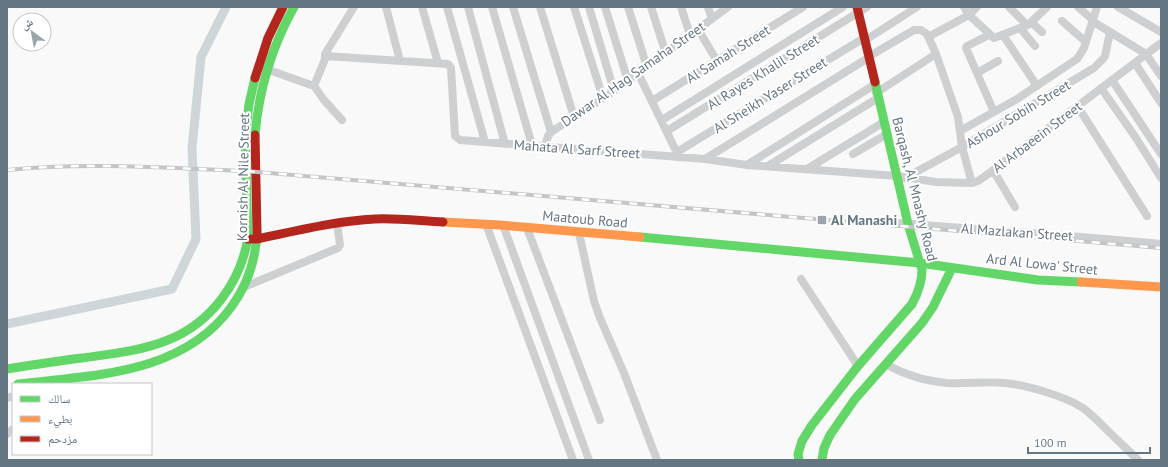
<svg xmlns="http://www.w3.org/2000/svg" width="1168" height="467" font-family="'PT Sans','Noto Naskh Arabic',sans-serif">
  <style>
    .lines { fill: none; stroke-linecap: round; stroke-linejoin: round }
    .canal { stroke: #ced6d9; stroke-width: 9 }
    .street { stroke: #cecfd0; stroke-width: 8 }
    .fast { stroke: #63d668; stroke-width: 9 }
    .slow { stroke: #ff974d; stroke-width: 9 }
    .jam { stroke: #b3261e; stroke-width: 9 }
    .rail-casing { stroke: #c3c5c6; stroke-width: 4 }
    .rail { stroke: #fff; stroke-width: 2.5; stroke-dasharray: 8; stroke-linecap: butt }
    .poi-dot { fill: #99a4ac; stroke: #fff; stroke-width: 1.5 }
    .labels { text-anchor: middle; stroke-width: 4; stroke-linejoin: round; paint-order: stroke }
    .street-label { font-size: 14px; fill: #657683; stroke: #fff }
    .poi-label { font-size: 14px; font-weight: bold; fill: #657683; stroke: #fff; text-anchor: start }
  </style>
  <rect width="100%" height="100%" fill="#f9f9f9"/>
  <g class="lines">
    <path class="canal" d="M7 324 172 289 196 239 192 148 201 57 226 7"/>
    <path class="street" d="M386 7 400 61
      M422 7 438 63
      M447 7 485 142
      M468 7 505 144
      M492 7 532 145
      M513 7 551 132
      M540 7 574 117
      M574 7 603 98
      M589 7 614 91
      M605 7 628 81
      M628 7 647 67
      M651 7 666 54
      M681 7 690 35
      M708 7 712 19
      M964 7 969 15 994 38 1028 25 1047 7
      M1009 7 1027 25
      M1078 7 1093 20
      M1118 7 1161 32
      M1062 21 1086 42
      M1092 21 1146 54 1161 76
      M1031 22 1042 32
      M1020 28 1035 46
      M698 29 717 61
      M989 35 967 46 966 48 994 112
      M1003 35 1037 86
      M928 37 969 15 977 7
      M864 41 917 7
      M325 56 448 64 451 68 455 136 460 140 705 159 747 165 897 176 936 182 972 183 978 181 984 177 1161 43
      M868 57 914 30H921L927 34 936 54 958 117 962 147 972 183
      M1135 63 1161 103
      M266 69 314 86 324 100 342 120
      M638 73 679 157
      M977 73 998 61
      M1112 80 1161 154
      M314 86 325 59V54L354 7
      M1101 88 1136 138 1161 178
      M876 93 936 54
      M652 101 803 7
      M1078 107 1147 216
      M662 120 843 7
      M667 131 867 7
      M960 131 1017 99 1077 59 1084 48 1097 7
      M545 146 548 136 551 132 614 91 728 7
      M677 152 864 38
      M853 154 887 134
      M705 159 868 58
      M747 165 874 85
      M768 166 878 98
      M807 169 884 122
      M993 170 1015 207
      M905 178 962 147 1094 68 1103 59 1105 56 1110 32
      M873 221C969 229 1065 235 1161 244
      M486 224 573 460
      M503 225 589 460
      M527 228 600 420
      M579 233 594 301 600 318 624 373 657 460
      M801 279 858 366
      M244 287 338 248 340 245 337 223
      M886 364C903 374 926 381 947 383 966 384 985 381 1005 383 1026 385 1065 396 1083 408 1091 414 1098 421 1105 428 1116 439 1127 449 1138 460
      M7 398 13 396
      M7 434 13 429"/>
    <path class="fast" d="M255 135C259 89 271 48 294 7
      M640 237 920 263 1038 280 1081 282
      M7 369C32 365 57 361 82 358 111 354 141 351 168 340 211 323 241 282 248 237L245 137 249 104 255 78
      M18 384C93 375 183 375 232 306 247 285 256 259 257 232
      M799 460 798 454 802 441 812 425 858 366 912 304C918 293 922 283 922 270L908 224 875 82
      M822 460 824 448 830 435 855 399 922 323 933 307 952 268"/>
    <path class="slow" d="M443 222 500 225 640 237
      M1081 282 1161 287"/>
    <path class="jam" d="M857 7 875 82
      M255 78 268 38 283 7
      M255 135 257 232
      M248 239H257C296 231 335 221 375 219 398 218 421 221 443 222"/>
    <defs>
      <path id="rail" d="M7 170C86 162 165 168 245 171L1161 248"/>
    </defs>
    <use href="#rail" class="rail-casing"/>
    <use href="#rail" class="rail"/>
  </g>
  <rect class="poi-dot" x="817" y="215" width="10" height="10" rx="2"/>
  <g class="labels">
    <g class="street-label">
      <text transform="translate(728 54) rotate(-32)" y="5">Al Samah Street</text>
      <text transform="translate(763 72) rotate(-32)" y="5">Al Rayes Khalil Street</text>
      <text transform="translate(633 74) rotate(-35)" y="5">Dawar Al Hag Samaha Street</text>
      <text transform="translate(770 95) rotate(-32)" y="5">Al Sheikh Yaser Street</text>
      <text transform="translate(1018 114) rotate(-31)" y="5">Ashour Sobih Street</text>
      <text transform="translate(1037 137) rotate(-37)" y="5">Al Arbaeein Street</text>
      <text transform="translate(577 149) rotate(4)" y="5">Mahata Al Sarf Street</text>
      <text transform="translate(243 177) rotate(-89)" y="5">Kornish Al Nile Street</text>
      <text transform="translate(915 189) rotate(76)" y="5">Barqash, Al Mnashy Road</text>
      <text transform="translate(585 219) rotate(5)" y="5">Maatoub Road</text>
      <text transform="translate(1017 232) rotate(4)" y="5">Al Mazlakan Street</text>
      <text transform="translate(1042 264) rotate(6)" y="5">Ard Al Lowa' Street</text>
    </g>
    <g class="poi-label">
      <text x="831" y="225">Al Manashi</text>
    </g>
  </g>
  <rect width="1168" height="467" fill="none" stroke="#657683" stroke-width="16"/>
  <rect x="12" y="383" width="140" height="72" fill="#ffffff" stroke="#c1c8cd"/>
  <rect x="20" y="396" width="20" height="6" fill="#63d668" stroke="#c1c8cd"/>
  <text x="48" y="403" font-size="12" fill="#657683">سالك</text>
  <rect x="20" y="416" width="20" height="6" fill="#ff974d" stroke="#c1c8cd"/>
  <text x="48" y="423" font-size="12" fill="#657683">بطيء</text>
  <rect x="20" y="436" width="20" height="6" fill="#b3261e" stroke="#c1c8cd"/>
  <text x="48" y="443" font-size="12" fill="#657683">مزدحم</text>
  <g transform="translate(32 32) rotate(328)"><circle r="19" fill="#ffffff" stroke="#c1c8cd"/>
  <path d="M0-3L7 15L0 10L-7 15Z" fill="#99a4ac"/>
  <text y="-6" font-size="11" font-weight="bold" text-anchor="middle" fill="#657683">ش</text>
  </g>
  <path d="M1028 447v6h122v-6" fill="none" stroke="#657683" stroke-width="2"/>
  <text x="1034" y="447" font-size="12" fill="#657683" stroke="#ffffff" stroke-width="3" paint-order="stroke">100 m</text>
</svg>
